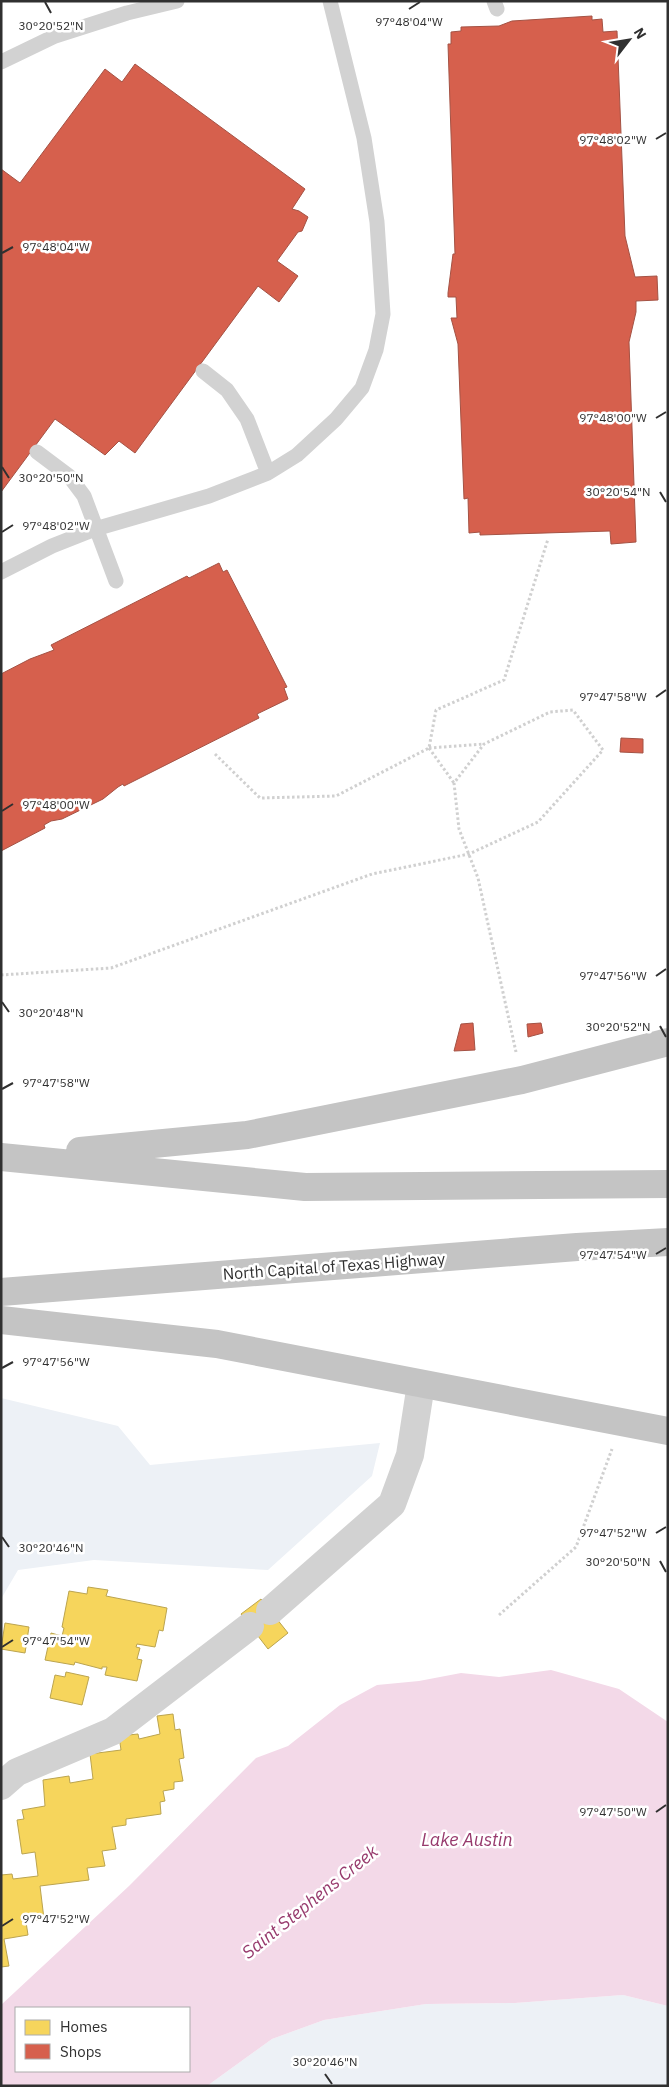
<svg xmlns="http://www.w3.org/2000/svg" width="669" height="2087" font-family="'IBM Plex Sans',sans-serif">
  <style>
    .green { fill: #edf1f6 }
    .water { fill: #f3d9e8; fill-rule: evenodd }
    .homes { fill: #f6d55c; stroke: #bba44f }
    .shops { fill: #d6604d; stroke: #a45244 }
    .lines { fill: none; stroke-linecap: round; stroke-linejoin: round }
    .path { stroke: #d0d0d0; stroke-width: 3; stroke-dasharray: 2.5 2.5; stroke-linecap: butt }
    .service { stroke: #d2d2d2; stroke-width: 15 }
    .minor { stroke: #d2d2d2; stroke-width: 28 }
    .trunk { stroke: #c4c4c4; stroke-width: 28 }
    .ticks { fill: none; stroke: #303030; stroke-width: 2 }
    .labels { text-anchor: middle; stroke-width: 5; stroke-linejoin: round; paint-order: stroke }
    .street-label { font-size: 16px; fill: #303030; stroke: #fff }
    .water-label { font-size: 18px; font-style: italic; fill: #973a6d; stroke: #fff }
    .ticks-label { font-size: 12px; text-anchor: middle; fill: #303030; stroke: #fff; stroke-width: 5; stroke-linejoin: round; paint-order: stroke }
  </style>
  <rect width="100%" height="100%" fill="#fff"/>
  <path class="green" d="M1 1398 118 1426 150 1465 380 1443 372 1476 268 1570 94 1560 18 1570 1 1599Z
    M623 1995 668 2006V2086H207L272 2039 324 2020 426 2004 515 2003Z"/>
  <path class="water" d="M551 1670 619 1689 668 1722V2006L623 1995 515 2003 426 2004 324 2020 272 2039 207 2086H1V2005L129 1886 256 1758 288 1746 340 1705 377 1685 419 1681 461 1673 499 1677ZM16 2008H189V2071H16Z"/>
  <path class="homes" d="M88 1587 108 1590 106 1596 167 1608 163 1631 159 1630 155 1647 137 1644 136 1647 140 1648 137 1659 142 1660 137 1681 105 1675 107 1667H102V1669L75 1662 74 1665 45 1660 51 1633 62 1636 64 1628 62 1627 69 1591 87 1594Z
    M261 1599 288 1633 268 1649 241 1614Z
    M5 1623 29 1627 25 1653 1 1649Z
    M66 1672 89 1677 82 1705 50 1698 55 1675 65 1677Z
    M173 1714 175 1730 180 1729 184 1758 179 1759 183 1781 174 1782V1789L163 1791 165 1801 160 1802 161 1814 126 1819V1825L112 1827 116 1849 102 1851 105 1866 87 1868 89 1880 40 1886 44 1919 26 1922 28 1935 4 1939 9 1966 1 1967V1875L12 1874 13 1879 38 1876 35 1852 22 1854 17 1820 24 1819 22 1810 45 1806 43 1780 69 1776 70 1783 93 1779 90 1754 121 1750 119 1736 138 1734 139 1739 160 1734 157 1716Z"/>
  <path class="shops" d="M592 16V20L602 19 603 32 617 31 625 236 635 277 657 276 658 300 636 301V312L629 342 636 542 611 544 610 531 480 535V532L469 533 468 498 464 499 458 344 451 318H457L456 297H448V293L453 254H455L448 44H451V32L461 31V27L499 26 512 21Z
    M135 64 305 189 292 209 299 211 308 217 302 231 298 232 277 261 298 276 279 302 258 286 135 453 119 441 105 455 55 419 1 492V169L20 183 105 69 122 82Z
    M219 563 223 572 227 570 259 632 287 687 284 688 288 699 257 714 259 718 124 786 123 784 118 787 103 799 62 819 51 821 44 825 45 828 1 851V674L30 659 54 650 51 645 187 576 189 578Z
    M621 738 643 739V753L620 752Z
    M473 1023 475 1050 454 1051 461 1024Z
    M541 1023 543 1033 528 1037 527 1024Z"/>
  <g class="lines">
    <path class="path" d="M429 748 484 744
      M429 748 454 783
      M215 754 260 798 336 796 429 748 436 710 504 680 548 539
      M1 975 111 968 372 874 469 854 538 822 603 750 573 710 550 712 484 744 454 783 459 829 478 878 516 1052
      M499 1615 576 1547 612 1449"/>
    <path class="service" d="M494 1 497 9
      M1 62 55 36 127 13 177 1
      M203 371 227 390 247 419 268 473
      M37 452 69 476 84 496 116 581
      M1 572 52 546 95 529 209 496 268 473 297 455 336 419 362 388 376 350 383 314 377 222 364 138 330 1"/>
    <path class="minor" d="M270 1611 392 1504 410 1455 421 1384
      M1 1786 17 1772 113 1731 250 1626"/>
    <path class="trunk" d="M80 1151 247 1135 522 1080 668 1042
      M1 1157 305 1187 668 1184
      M1 1292 577 1247 668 1242
      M1 1320 217 1344 668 1431"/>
  </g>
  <path class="ticks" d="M45 2 51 13M409 9 420 2M656 139 666 133M2 253 13 247M656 418 666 412M2 467 9 478M660 492 666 502M2 532 13 525M656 697 666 690M2 811 13 804M656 976 666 969M2 1002 9 1012M660 1026 666 1037M2 1089 13 1083M656 1254 666 1248M2 1368 13 1362M656 1533 666 1527M2 1537 9 1547M660 1561 666 1572M2 1647 13 1640M656 1812 666 1805M2 1926 13 1919M325 2074 332 2084"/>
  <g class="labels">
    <g class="street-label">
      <text transform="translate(334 1266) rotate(-4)" y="6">North Capital of Texas Highway</text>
    </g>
    <g class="water-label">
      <text x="467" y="1846">Lake Austin</text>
      <text transform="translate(310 1902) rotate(-39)" y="6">Saint Stephens Creek</text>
    </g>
  </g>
  <g class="ticks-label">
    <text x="409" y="26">97°48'04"W</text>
    <text x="51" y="30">30°20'52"N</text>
    <text x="613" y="144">97°48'02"W</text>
    <text x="56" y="251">97°48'04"W</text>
    <text x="613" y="422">97°48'00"W</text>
    <text x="51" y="482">30°20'50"N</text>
    <text x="618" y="496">30°20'54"N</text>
    <text x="56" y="530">97°48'02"W</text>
    <text x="613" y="701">97°47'58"W</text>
    <text x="56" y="809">97°48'00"W</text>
    <text x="613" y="980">97°47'56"W</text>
    <text x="51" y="1017">30°20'48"N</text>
    <text x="618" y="1031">30°20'52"N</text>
    <text x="56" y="1087">97°47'58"W</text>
    <text x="613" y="1259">97°47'54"W</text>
    <text x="56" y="1366">97°47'56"W</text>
    <text x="613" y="1537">97°47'52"W</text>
    <text x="51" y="1552">30°20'46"N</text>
    <text x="618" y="1566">30°20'50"N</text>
    <text x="56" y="1645">97°47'54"W</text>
    <text x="613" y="1816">97°47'50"W</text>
    <text x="56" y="1923">97°47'52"W</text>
    <text x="325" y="2066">30°20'46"N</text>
  </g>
  <rect width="669" height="2087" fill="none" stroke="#303030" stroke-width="5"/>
  <rect x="15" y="2007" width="175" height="65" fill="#ffffff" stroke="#acacac"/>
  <rect x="25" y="2020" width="25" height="15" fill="#f6d55c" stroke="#acacac"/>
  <text x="60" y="2032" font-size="15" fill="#303030">Homes</text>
  <rect x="25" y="2044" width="25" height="15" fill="#d6604d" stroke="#acacac"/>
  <text x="60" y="2057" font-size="15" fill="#303030">Shops</text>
  <g transform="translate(629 40) rotate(59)" stroke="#ffffff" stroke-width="4" paint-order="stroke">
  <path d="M0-4L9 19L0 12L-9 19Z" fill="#303030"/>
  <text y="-8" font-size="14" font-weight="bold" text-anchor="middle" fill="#303030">N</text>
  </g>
</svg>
